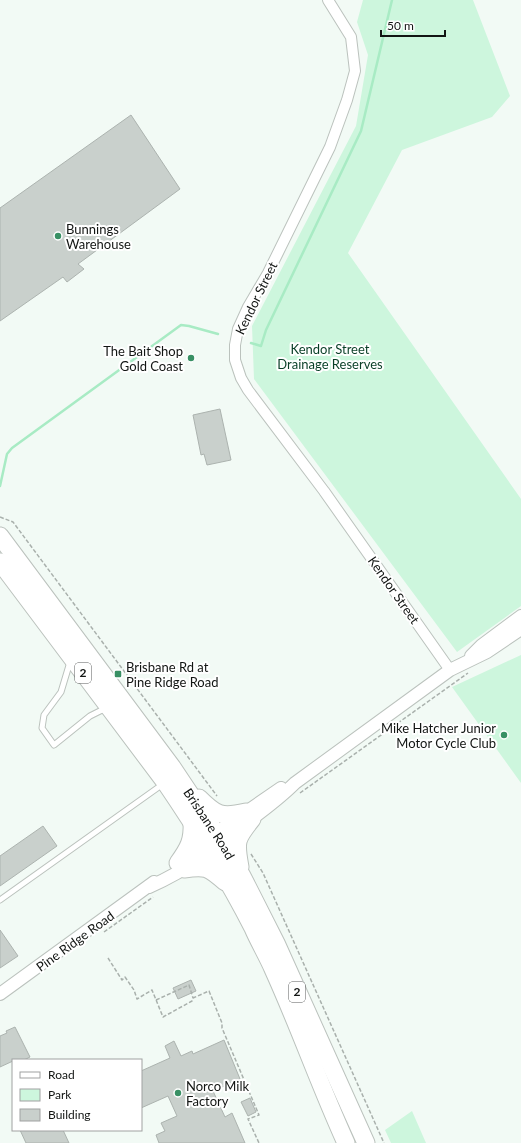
<svg xmlns="http://www.w3.org/2000/svg" width="521" height="1143" font-family="Lato,sans-serif">
  <style>
    .green { fill: #cdf6dd }
    .lines { fill: none; stroke-linecap: round; stroke-linejoin: round }
    .stream { stroke: #a8ebc4; stroke-width: 2.5 }
    .building { fill: #c9d0cc; stroke: #acb3af }
    .service-casing { stroke: #bbc2bd; stroke-width: 7 }
    .minor-casing { stroke: #bbc2bd; stroke-width: 12 }
    .tertiary-casing { stroke: #bbc2bd; stroke-width: 14 }
    .trunk-casing { stroke: #bbc2bd; stroke-width: 19 }
    .path { stroke: #a9b0ac; stroke-width: 1.5; stroke-dasharray: 4 2; stroke-linecap: butt }
    .service { stroke: #fff; stroke-width: 5 }
    .minor { stroke: #fff; stroke-width: 10 }
    .tertiary { stroke: #fff; stroke-width: 12 }
    .trunk { stroke: #fff; stroke-width: 17 }
    .poi-dot { fill: #389064; stroke: #fff; stroke-width: 1.5 }
    .labels { text-anchor: middle; stroke-width: 4; stroke-linejoin: round; paint-order: stroke }
    .shield { fill: #fff; stroke: #595b5a; stroke-width: 1 }
    .shield-label { font-size: 12px; font-weight: bold; fill: #121513 }
    .poi-label { font-size: 13px; fill: #121513; stroke: #fff; text-anchor: start }
    .street-label { font-size: 13px; fill: #121513; stroke: #fff }
    .park-label { font-size: 13px; fill: #083e26; stroke: #fff }
  </style>
  <rect width="100%" height="100%" fill="#f2faf5"/>
  <path class="green" d="M363 0H473L510 96 492 117 402 150 348 253 521 499V606L457 652 254 379 252 326 356 126 368 55 357 22Z
    M521 655V783L452 687Z
    M412 1111 426 1143H391L385 1130Z"/>
  <g class="lines">
    <path class="stream" d="M251 343 261 346 266 330 361 131 392 0
      M0 486 7 454 12 448 181 325 189 326 218 334"/>
  </g>
  <path class="building" d="M131 115 180 189 78 264 84 269 67 282 63 277 0 321V208Z
    M220 409 231 460 207 465 204 454 201 455 193 415Z
    M43 826 57 846 0 886V856Z
    M0 930 18 956 0 968Z
    M191 980 196 991 178 999 173 988Z
    M15 1027 30 1057 24 1060H13V1061L0 1067V1036L7 1033 6 1031Z
    M224 1040 240 1079 213 1091 225 1117 232 1113 245 1143H159L156 1135 165 1131 161 1123 177 1116 168 1096 141 1108V1071L170 1058 165 1046 174 1041 181 1056 192 1051 193 1054Z
    M250 1098 256 1112 248 1116 241 1102Z
    M20 1130H63L69 1143H26Z"/>
  <g class="lines">
    <defs>
      <path id="service" d="M70 662 61 692 44 715 42 728 54 745 90 716 102 710 107 711
        M0 900 163 784"/>
      <path id="minor" d="M328 0 351 37 355 71 347 100 330 147 268 273 248 307 238 329 235 345V360L241 378 248 390 324 491 450 670"/>
      <path id="tertiary" d="M471 656 482 645 521 616
        M183 859 223 828 281 788
        M149 887C167 879 185 869 202 857 212 850 221 842 231 834 253 818 275 803 295 783L450 670 487 652 521 629
        M0 994 154 882"/>
      <g id="trunk">
        <path id="s1" d="M0 536 172 767 222 842 242 876 276 943 366 1143"/>
        <path d="M0 562 165 782C197 829 227 877 253 928 259 942 267 955 273 969 299 1026 320 1086 346 1143"/>
        <path d="M199 798C216 815 221 818 246 812"/>
        <path d="M178 863C189 848 193 840 192 822"/>
        <path d="M240 867C235 841 236 839 252 819"/>
        <path d="M184 869C206 866 208 867 225 882"/>
      </g>
    </defs>
    <use href="#service" class="service-casing"/>
    <use href="#minor" class="minor-casing"/>
    <use href="#tertiary" class="tertiary-casing"/>
    <use href="#trunk" class="trunk-casing"/>
    <path class="path" d="M0 517 13 522 217 796
      M300 793 468 673
      M251 854 263 873 384 1143
      M104 932 153 897
      M108 958 122 980 125 977 134 990 137 999 152 990 163 1017 192 1001 193 998 209 991 222 1023V1028L259 1115 248 1119 259 1143
      M156 1000 189 985 193 998"/>
    <use href="#service" class="service"/>
    <use href="#minor" class="minor"/>
    <use href="#tertiary" class="tertiary"/>
    <use href="#trunk" class="trunk"/>
  </g>
  <g class="poi-dot">
    <circle cx="58" cy="236" r="4"/>
    <circle cx="191" cy="358" r="4"/>
    <rect x="114" y="670" width="8" height="8" rx="2"/>
    <circle cx="504" cy="735" r="4"/>
    <circle cx="178" cy="1093" r="4"/>
  </g>
  <g class="labels">
    <g class="shield">
      <rect x="75" y="663" width="16" height="20" rx="3"/>
      <rect x="289" y="982" width="16" height="20" rx="3"/>
    </g>
    <g class="shield-label">
      <text x="83" y="677">2</text>
      <text x="297" y="996">2</text>
    </g>
    <g class="poi-label">
      <text x="66" y="234">Bunnings<tspan x="66" dy="15">Warehouse</tspan></text>
      <text x="183" y="356" text-anchor="end">The Bait Shop<tspan x="183" dy="15">Gold Coast</tspan></text>
      <text x="126" y="672">Brisbane Rd at<tspan x="126" dy="15">Pine Ridge Road</tspan></text>
      <text x="496" y="733" text-anchor="end">Mike Hatcher Junior<tspan x="496" dy="15">Motor Cycle Club</tspan></text>
      <text x="186" y="1091">Norco Milk<tspan x="186" dy="15">Factory</tspan></text>
    </g>
    <g class="street-label">
      <text transform="translate(256 298) rotate(-64)" y="5">Kendor Street</text>
      <text transform="translate(394 590) rotate(55)" y="5">Kendor Street</text>
      <text dy="5" stroke="none"><textPath href="#s1" startOffset="356">Brisbane Road</textPath></text>
      <text transform="translate(75 941) rotate(-36)" y="5">Pine Ridge Road</text>
    </g>
    <g class="park-label">
      <text x="330" y="354">Kendor Street<tspan x="330" dy="15">Drainage Reserves</tspan></text>
    </g>
  </g>
  <rect x="12" y="1059" width="130" height="72" fill="#ffffff" stroke="#a0a1a1"/>
  <rect x="20" y="1072" width="20" height="6" fill="#ffffff" stroke="#a0a1a1"/>
  <text x="48" y="1079" font-size="12" fill="#121513">Road</text>
  <rect x="20" y="1089" width="20" height="12" fill="#cdf6dd" stroke="#a0a1a1"/>
  <text x="48" y="1099" font-size="12" fill="#121513">Park</text>
  <rect x="20" y="1109" width="20" height="12" fill="#c9d0cc" stroke="#a0a1a1"/>
  <text x="48" y="1119" font-size="12" fill="#121513">Building</text>
  <path d="M381 30v6h64v-6" fill="none" stroke="#121513" stroke-width="2"/>
  <text x="387" y="30" font-size="12" fill="#121513" stroke="#ffffff" stroke-width="3" paint-order="stroke">50 m</text>
</svg>
